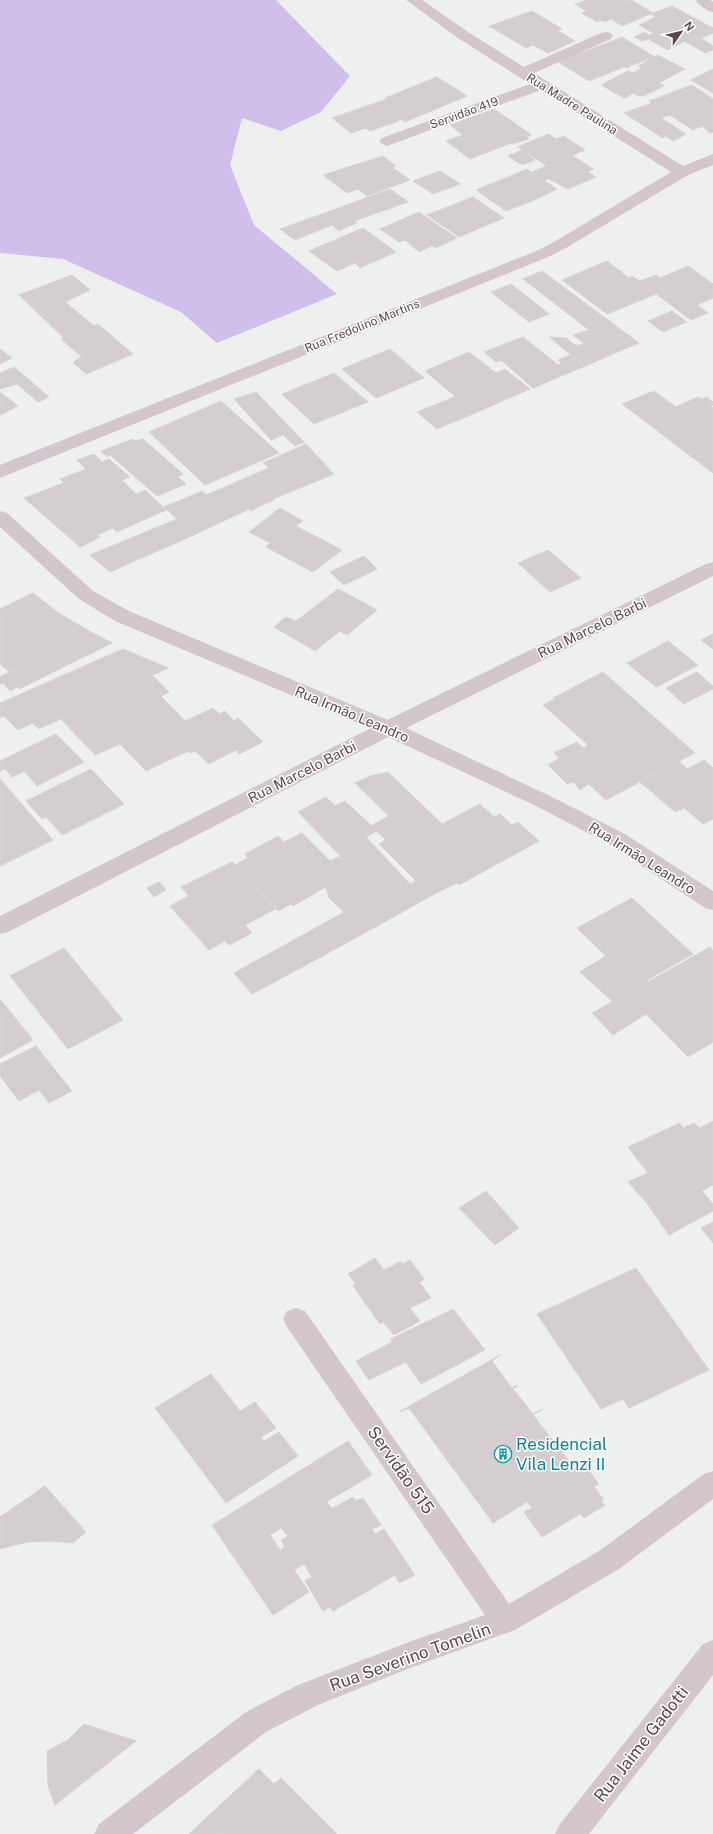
<svg xmlns="http://www.w3.org/2000/svg" width="713" height="1834" font-family="'Public Sans',sans-serif">
  <style>
    .green { fill: #d1bfeb }
    .building { fill: #d5ced0; stroke: #d9d2d4 }
    .lines { fill: none; stroke-linecap: round; stroke-linejoin: round }
    .minor { fill: #d4c6cd; fill-rule: evenodd }
    .tertiary { fill: #d4c6cd; fill-rule: evenodd }
    .labels { text-anchor: middle; stroke-width: 3; stroke-linejoin: round; paint-order: stroke }
    .far-street-label { font-size: 12px; fill: #5a4851; stroke: #fff }
    .street-label { font-size: 14px; fill: #5a4851; stroke: #fff }
    .near-culture-label { font-size: 17px; fill: #0d838f; stroke: #fff; text-anchor: start }
    .near-street-label { font-size: 17px; fill: #5a4851; stroke: #fff }
  </style>
  <rect width="100%" height="100%" fill="#eef0ee"/>
  <path class="green" d="M0 0H276L350 76 321 112 281 131 242 118 230 165 254 225 337 294 217 343 181 312 63 259 0 253Z"/>
  <path class="building" d="M588 0H631L653 13 622 26 611 19 605 22 602 20 597 22 582 13 586 11 575 4Z
    M672 6 713 28V33L688 43 685 41 668 50 648 39 642 41 634 37 644 32 649 35 653 33 639 25 656 17 651 14Z
    M532 11 562 29 557 30 575 41 548 53 533 45 526 48 489 26Z
    M622 37 655 57 627 67 629 68 624 67 589 81 558 62Z
    M701 38 713 46V50L705 53 688 43Z
    M658 55 685 69 659 83 664 86 644 96H637L634 93 624 98 601 85 628 71 633 73 642 68 638 66Z
    M713 69V93L691 80Z
    M437 77 467 96 405 122 401 119 396 122 370 131 366 128 351 133 332 118 387 99 385 98Z
    M692 85 713 99V132L710 133 702 126 693 130 670 115 661 118 686 134 673 141 666 136 663 138 624 113 652 103 649 101Z
    M494 109 532 135 526 137 529 139 513 144 511 143 470 159 446 141 463 135 450 125Z
    M548 134 556 139 564 136 585 150 547 166 518 147Z
    M522 150 535 160 522 165 508 156Z
    M572 155 593 169 588 172 596 177 568 189 549 179 544 180 532 172Z
    M383 156 396 166 392 167 410 180 367 196 358 189 347 193 323 175Z
    M527 169 557 189 532 201 506 211 476 190Z
    M440 171 460 184 433 194 413 181Z
    M390 189 408 202 354 221 336 209Z
    M473 197 504 218 459 237 427 215Z
    M336 209 357 223 338 231 332 225 295 240 280 229Z
    M419 212 457 238 436 248 432 246 419 252 405 240 399 242 380 229Z
    M363 228 396 252 360 268 355 263 337 271 309 251Z
    M607 261 629 278 632 276 656 294 607 314 562 280Z
    M688 266 713 284V298L697 305 708 313 691 320 639 281 657 275 660 278Z
    M542 271 639 343 585 366 549 337 566 338 575 345H580L584 343 573 335 589 330 523 279Z
    M72 275 90 290 65 302 94 326 98 324 133 354 86 374 73 362 82 357 61 339 64 338 19 295Z
    M511 284 549 314 529 322 491 292Z
    M672 311 687 322 663 332 648 321Z
    M523 337 558 365 562 363 558 360 570 355 585 366 533 388 501 360 496 362 484 352Z
    M0 349 12 358 0 364Z
    M390 349 424 378 376 398 342 369Z
    M469 352 496 373 505 369 530 389 475 413 425 371Z
    M14 367 49 397 38 402 17 384 0 389V373Z
    M334 373 368 402 314 424 282 394Z
    M654 391 676 407 698 397 702 399 707 397 713 402V405L710 406 713 408V473L622 404Z
    M0 392 18 406 0 415Z
    M256 392 304 442 295 446 283 435 271 440 234 399Z
    M454 397 475 413 437 429 417 412Z
    M221 401 279 453 205 485 149 432Z
    M133 439 136 441 143 439 183 474 178 477 186 484 157 496 110 455 107 457 101 451Z
    M306 444 334 474 273 499 274 500 250 511 249 509 194 535 164 507 202 491 206 495 269 468 263 463Z
    M94 454 102 462 109 459 130 477 122 480 136 494 145 490 166 510 117 532 113 528 97 535 100 537 80 547 24 498 64 483 60 479 86 469 77 460Z
    M280 508 303 521 296 526 342 550 313 572 266 547 270 543 249 532Z
    M177 519 194 535 110 572 90 555Z
    M548 550 581 578 550 592 518 563Z
    M364 556 377 569 344 585 330 572Z
    M338 589 377 610 347 635 340 631 315 651 274 627 286 617 296 621Z
    M33 593 60 614 91 632 10 672 0 664V609Z
    M91 632 112 643 19 689 17 687 10 691 3 683 0 684V677Z
    M713 634V649L701 640Z
    M668 641 698 665 656 687 627 663Z
    M123 649 168 668 39 729 32 723 18 730 4 716 0 718V703Z
    M603 672 695 753 651 776 605 735 588 745 543 705 555 699 553 698Z
    M697 672 713 686V689L684 704 666 688Z
    M153 676 169 692 161 696 185 721 213 708 220 714 225 711 234 721 238 718 263 742 239 754 236 750 209 764 195 751 190 753 118 692Z
    M118 692 188 751 146 771 120 744 95 755 61 719Z
    M56 734 84 762 37 786 24 771 12 777 5 769 0 771V761Z
    M605 735 651 776 606 800 589 784 580 790 574 782 567 784 548 765 560 758 554 753 577 742 583 748Z
    M704 760 713 768V819L703 824 684 808 675 812 640 782 679 761 687 769Z
    M91 769 124 804 62 835 46 817 42 819 26 801Z
    M388 772 442 824 480 804 494 817 500 814 512 825 518 822 539 841 459 885 355 783 371 776Z
    M0 779 53 840 0 866Z
    M326 797 335 806 345 801 377 831 366 837 410 884 415 881 420 885 425 883 436 893 397 915 298 812Z
    M389 816 457 883 436 893 425 883 420 885 379 844 386 840 371 826Z
    M302 833 339 870 323 880 329 885 293 906 291 904 278 911 235 865 248 858 245 854 278 836 284 842Z
    M340 856 377 894 344 912 329 898 326 887 329 885 323 880 339 870 330 861Z
    M232 862 275 909 245 925 252 933 229 945 225 941 209 950 170 906 189 896 181 887Z
    M159 882 166 890 154 897 147 888Z
    M377 894 397 915 321 957 301 936Z
    M632 898 693 954 647 980 649 982 613 1002 580 972 606 956 577 928Z
    M301 936 321 957 252 994 234 973Z
    M710 947 713 951V1042L688 1057 646 1014 613 1035 592 1013Z
    M64 948 123 1020 68 1049 10 976Z
    M0 999 33 1040 0 1058Z
    M36 1046 72 1091 49 1103 39 1090 19 1101 0 1076V1064Z
    M713 1121V1185L702 1191 713 1204V1211L669 1235 646 1202 628 1182 648 1173 628 1147 680 1123 683 1128 694 1123 700 1128Z
    M486 1191 519 1228 495 1245 459 1208Z
    M713 1222V1243L701 1228Z
    M375 1258 384 1270 400 1262 403 1264 410 1260 424 1279 419 1282 431 1298 410 1308 420 1321 394 1335 383 1322 380 1324 353 1286 356 1284 348 1274Z
    M636 1268 709 1370 629 1408 623 1399 601 1409 537 1314Z
    M453 1309 485 1350 421 1384 406 1362 369 1380 356 1361 392 1342 391 1339Z
    M500 1355 492 1361 512 1388 517 1385V1386L513 1389 533 1414 542 1409V1410L533 1415 554 1442 559 1439 560 1440 555 1443 577 1471 590 1464V1465L586 1467 599 1484 594 1487 604 1500 601 1501 605 1505 584 1518 580 1514 542 1537 524 1512 532 1508 527 1502 493 1523 409 1408 399 1412Z
    M211 1374 240 1411 255 1402 276 1428 261 1437 264 1441 279 1432 298 1456 226 1503 155 1408Z
    M348 1441 372 1475 326 1502 325 1500 279 1525 281 1528 270 1535 309 1592 273 1615 212 1525Z
    M45 1486 86 1532 73 1543 50 1541 27 1542 0 1549V1517Z
    M353 1497 356 1501 363 1498 381 1525 372 1529 375 1534 384 1529 415 1575 399 1583 395 1575 333 1611 330 1607 323 1611 305 1581 312 1577 304 1564 294 1570 280 1550 285 1547 281 1540 288 1536 279 1525 325 1500 332 1509Z
    M84 1724 136 1741 55 1805 48 1786 47 1751 68 1740Z
    M259 1769 274 1784 281 1778 337 1834H222L207 1817Z
    M207 1817 222 1834H189Z"/>
  <g class="lines">
    <path class="minor" d="M406 0H422L468 32 524 67 601 33 606 32 611 33 613 36 611 39 534 73 683 166 713 154V165L688 175 566 248 546 258 0 478V465L534 252 554 242 671 172 541 90 392 144 387 146 382 144 379 141 382 138 530 84 458 38Z
      M697 0H710L713 2V12L708 11 696 2Z
      M0 511 7 513 93 591 129 611 395 723 398 728 395 733 388 735 381 733 115 621 79 599 0 527Z
      M296 1308 305 1311 509 1604 599 1551 704 1474 713 1471V1499L619 1569 515 1630 410 1668 318 1705 266 1732 133 1834H94L99 1824 246 1712 298 1685 409 1642 485 1615 287 1327 283 1319 287 1311Z
      M713 1640V1675L589 1834H555L560 1824 703 1644Z"/>
    <path class="tertiary" d="M713 562V576L406 728 548 795 625 834 713 891V910L705 908 609 844 534 805 388 737 8 932 0 934V916L381 723 706 564Z"/>
  </g>
  <defs>
    <symbol id="building-ring" viewBox="-11 -11 22 22"><circle r="9.5" fill="#fff" stroke="#0f9aa8" stroke-width="1.5"/><path d="M-4-6H4V6H1V3H-1V6H-4ZM-2.5-4.3h1.7v1.8h-1.7ZM.8-4.3h1.7v1.8H.8ZM-2.5-1h1.7V.8h-1.7ZM.8-1h1.7V.8H.8Z" fill="#0f9aa8"/></symbol>
  </defs>
  <g fill-rule="evenodd">
    <use href="#building-ring" x="493" y="1444" width="20" height="20"/>
  </g>
  <g class="labels">
    <g class="far-street-label">
      <text transform="translate(572 104) rotate(32)" y="4">Rua Madre Paulina</text>
      <text transform="translate(464 113) rotate(-20)" y="4">Servidão 419</text>
      <text transform="translate(362 326) rotate(-22)" y="4">Rua Fredolino Martins</text>
    </g>
    <g class="street-label">
      <text transform="translate(592 628) rotate(-26)" y="5">Rua Marcelo Barbi</text>
      <text transform="translate(352 714) rotate(23)" y="5">Rua Irmão Leandro</text>
      <text transform="translate(302 772) rotate(-27)" y="5">Rua Marcelo Barbi</text>
      <text transform="translate(642 858) rotate(32)" y="5">Rua Irmão Leandro</text>
    </g>
    <g class="near-culture-label">
      <text x="516" y="1450">Residencial<tspan x="516" dy="20">Vila Lenzi II</tspan></text>
    </g>
    <g class="near-street-label">
      <text transform="translate(401 1470) rotate(55)" y="6">Servidão 515</text>
      <text transform="translate(410 1657) rotate(-20)" y="6">Rua Severino Tomelin</text>
      <text transform="translate(641 1744) rotate(-52)" y="6">Rua Jaime Gadotti</text>
    </g>
  </g>
  <g transform="translate(681 32) rotate(55)" stroke="#ffffff" stroke-width="3" paint-order="stroke">
  <path d="M0-3L7 15L0 10L-7 15Z" fill="#5a4851"/>
  <text y="-6" font-size="11" font-weight="bold" text-anchor="middle" fill="#5a4851">N</text>
  </g>
</svg>
